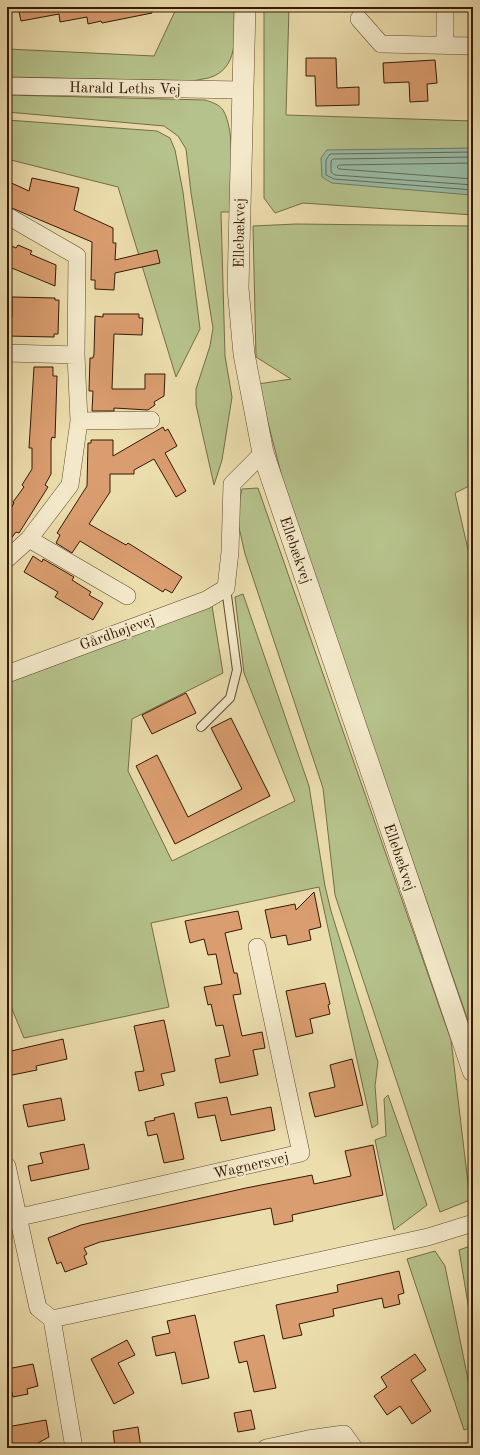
<svg xmlns="http://www.w3.org/2000/svg" width="480" height="1455" font-family="'Old Standard TT',serif">
  <style>
    .green { fill: #b6c28b; stroke: #756d48 }
    .water { fill: #99bca6; stroke: #717a66 }
    .lines { fill: none; stroke-linecap: round; stroke-linejoin: round }
    .shore { stroke: #666a56; stroke-width: 1 }
    .building { fill: #da9d6f; stroke: #341805 }
    .service-casing { stroke: #62492f; stroke-width: 10 }
    .minor-casing { stroke: #62492f; stroke-width: 18 }
    .tertiary-casing { stroke: #62492f; stroke-width: 22 }
    .service { stroke: #f3e9ca; stroke-width: 8 }
    .minor { stroke: #f3e9ca; stroke-width: 17 }
    .tertiary { stroke: #f3e9ca; stroke-width: 21 }
    .labels { text-anchor: middle; stroke-width: 4; stroke-linejoin: round; paint-order: stroke }
    .street-label { font-size: 15px; fill: #341805; stroke: #f3e9ca }
  </style>
  <rect width="100%" height="100%" fill="#ecddad"/>
  <filter id="stains"><feTurbulence type="fractalNoise" baseFrequency=".005" numOctaves="4"/><feColorMatrix values="0 0 0 0 .2 0 0 0 0 .09 0 0 0 0 .02 0 0 0 .5 -.17"/></filter>
  <radialGradient id="worn" r=".72"><stop offset=".6" stop-color="#630" stop-opacity="0"/><stop offset="1" stop-color="#630" stop-opacity=".3"/></radialGradient>
  <path class="green" d="M177 7H234C234 31 240 64 214 76 208 79 200 79 193 81L7 77V49L154 56Z
    M264 7H289L286 115 473 121V215L303 203 275 213 264 198Z
    M7 95 205 100C211 102 219 104 223 110 236 131 231 187 230 212H221L225 356 232 397 222 460 214 485 196 405V389L210 346 213 328 191 193 186 149 178 136 164 126 7 112Z
    M7 120 157 131 170 138 175 150 183 192 200 329 176 377 118 187 7 159Z
    M296 224 473 226V484L455 493 473 571V1035L290 508 258 384 291 379 256 357 253 226Z
    M258 488 451 1040 470 1200 440 1212 335 895 323 788 245 554 236 514 242 489Z
    M243 594 309 786 325 886 331 911 378 1062 375 1086 378 1124 372 1128 319 887 151 923 169 1007 24 1038 7 997V683L212 606 223 673 132 719 128 771 172 861 295 801 244 673 235 597Z
    M388 1095 427 1205 394 1230 375 1140 386 1136 384 1099Z
    M473 1245V1334L459 1250Z
    M435 1251 445 1266 473 1404V1427L464 1430 407 1259Z"/>
  <path class="water" d="M473 148V194L471 195 332 183 322 177 321 158 327 150Z"/>
  <g class="lines">
    <path class="shore" d="M473 152 330 154 326 160V175L334 179 473 190
      M473 157 333 159 331 161V172L335 175 473 185
      M473 163 339 165 337 167 339 169 473 179"/>
  </g>
  <path class="building" d="M18 7H151L152 13 102 23 101 21 88 24 87 17 60 22 59 14 21 21Z
    M306 58H336L337 88 359 87V105L316 106 315 76H306Z
    M435 60 437 83 427 84 428 101 410 102 409 82 384 83 383 63Z
    M32 178 79 188 74 210 113 228V243H116L115 260 157 250 160 263 115 273 114 290 95 289V280H91L92 242 7 206V181L29 191Z
    M7 244 16 248 18 245 32 251 30 254 56 265 55 286 7 266Z
    M12 297 55 298V300H59L58 334H54V337L7 336V317H12Z
    M103 314H139V318H143L142 335 114 334 112 389H145V374H165L164 396 154 402 155 405 148 410 114 408V411H92L93 391H89L90 358H93L94 354 95 316 103 317Z
    M34 367H53V376H57L55 438 52 437 51 441V474L45 485 48 487 19 533 16 532 7 544V515L14 503 13 502 24 487 22 485 32 469V448H29Z
    M163 427 165 431 168 429 177 446 165 453 186 491 176 497 154 459 134 470V474H110V492L89 524 126 545 128 543 182 577 172 593 165 589 163 592 80 541 72 553 56 543 60 535 57 533 87 486 88 443H91V440H113V456Z
    M33 556 42 562 43 559 74 577 72 580 91 592 89 595 103 603 93 620 55 597 58 592 24 572Z
    M186 693 196 713 152 734 142 715Z
    M231 718 270 796 175 844 136 766 157 755 188 817 242 789 211 728Z
    M314 892 321 927 309 930 311 940 288 945 286 935 271 938 265 910 295 904 296 910Z
    M238 911 242 929 225 933 234 973H237L241 994 233 995 242 1036 262 1032 265 1048 253 1050 258 1075 220 1083 215 1059 230 1056 223 1025 216 1026 211 1004 208 1005 204 987 222 984 216 954 208 955 204 939 190 943 185 921Z
    M325 983 330 1004 328 1005 330 1014 310 1019 313 1033 296 1037 286 991Z
    M164 1020 175 1071 161 1074 164 1085 139 1091 135 1072 144 1071 134 1026Z
    M63 1039 67 1059 36 1066 37 1070 7 1076V1052Z
    M352 1059 363 1105 315 1117 309 1093 335 1087 330 1065Z
    M227 1097 231 1115 271 1107 275 1130 221 1141 215 1115 198 1118 195 1103Z
    M61 1098 65 1120 28 1127 23 1105Z
    M174 1113 184 1159 164 1163 157 1134 148 1136 145 1122 155 1120 154 1118Z
    M84 1144 89 1169 31 1181 28 1166 43 1163 40 1153Z
    M373 1145 383 1195 292 1215 293 1221 274 1225 271 1208 100 1242 84 1248 87 1254 84 1256 87 1264 65 1272 61 1262 57 1264 48 1238 81 1225 246 1188 312 1175 314 1184 351 1176 345 1151Z
    M399 1271 404 1293 398 1295 400 1304 384 1308 382 1298 333 1309 334 1316 299 1324 302 1335 283 1339 276 1305 338 1292 337 1285Z
    M195 1315 209 1378 182 1384 175 1352 156 1356 152 1337 170 1333 167 1321Z
    M264 1335 276 1388 254 1392 247 1361 239 1363 234 1342Z
    M127 1340 135 1355 118 1363 134 1393 114 1404 91 1359Z
    M415 1354 426 1370 411 1380 431 1411 412 1424 400 1406 387 1415 374 1396 387 1387 381 1377Z
    M33 1364 38 1386 27 1389 28 1394 13 1397 12 1392 7 1393V1369Z
    M251 1410 255 1429 238 1432 234 1413Z
    M46 1420 49 1437 29 1448H7V1427Z
    M138 1427 141 1448H115L113 1431Z"/>
  <g class="lines">
    <defs>
      <path id="service" d="M201 727 230 698 237 670 226 588"/>
      <path id="minor" d="M445 7V45
        M359 19 381 44 473 46
        M7 86 243 90
        M7 219 11 218 77 256 76 355 7 353
        M79 421 151 420
        M29 539 127 596
        M7 559 29 539 70 485 79 421 76 355
        M7 674 206 600 226 588 230 552 232 484 263 453
        M7 1166 38 1308 52 1319 74 1448
        M7 1220 301 1153 257 947
        M52 1319 428 1237 473 1223
        M266 1448 308 1439 344 1434 354 1448"/>
      <path id="tertiary" d="M245 7 238 288 244 354 263 453 473 1071"/>
    </defs>
    <use href="#service" class="service-casing"/>
    <use href="#minor" class="minor-casing"/>
    <use href="#tertiary" class="tertiary-casing"/>
    <use href="#service" class="service"/>
    <use href="#minor" class="minor"/>
    <use href="#tertiary" class="tertiary"/>
  </g>
  <g class="labels">
    <g class="street-label">
      <text transform="translate(125 88) rotate(1)" y="5">Harald Leths Vej</text>
      <text transform="translate(239 233) rotate(-89)" y="5">Ellebækvej</text>
      <text transform="translate(296 550) rotate(71)" y="5">Ellebækvej</text>
      <text transform="translate(117 632) rotate(-20)" y="5">Gårdhøjevej</text>
      <text transform="translate(400 857) rotate(71)" y="5">Ellebækvej</text>
      <text transform="translate(251 1165) rotate(-13)" y="5">Wagnersvej</text>
    </g>
  </g>
  <rect width="480" height="1455" fill="none" stroke="#ecddad" stroke-width="24"/>
  <rect x="8" y="8" width="464" height="1439" fill="none" stroke="#341805" stroke-width="2"/>
  <rect x="12" y="12" width="456" height="1431" fill="none" stroke="#341805"/>
  <rect width="100%" height="100%" filter="url(#stains)"/>
  <rect width="100%" height="100%" fill="url(#worn)"/>
</svg>
